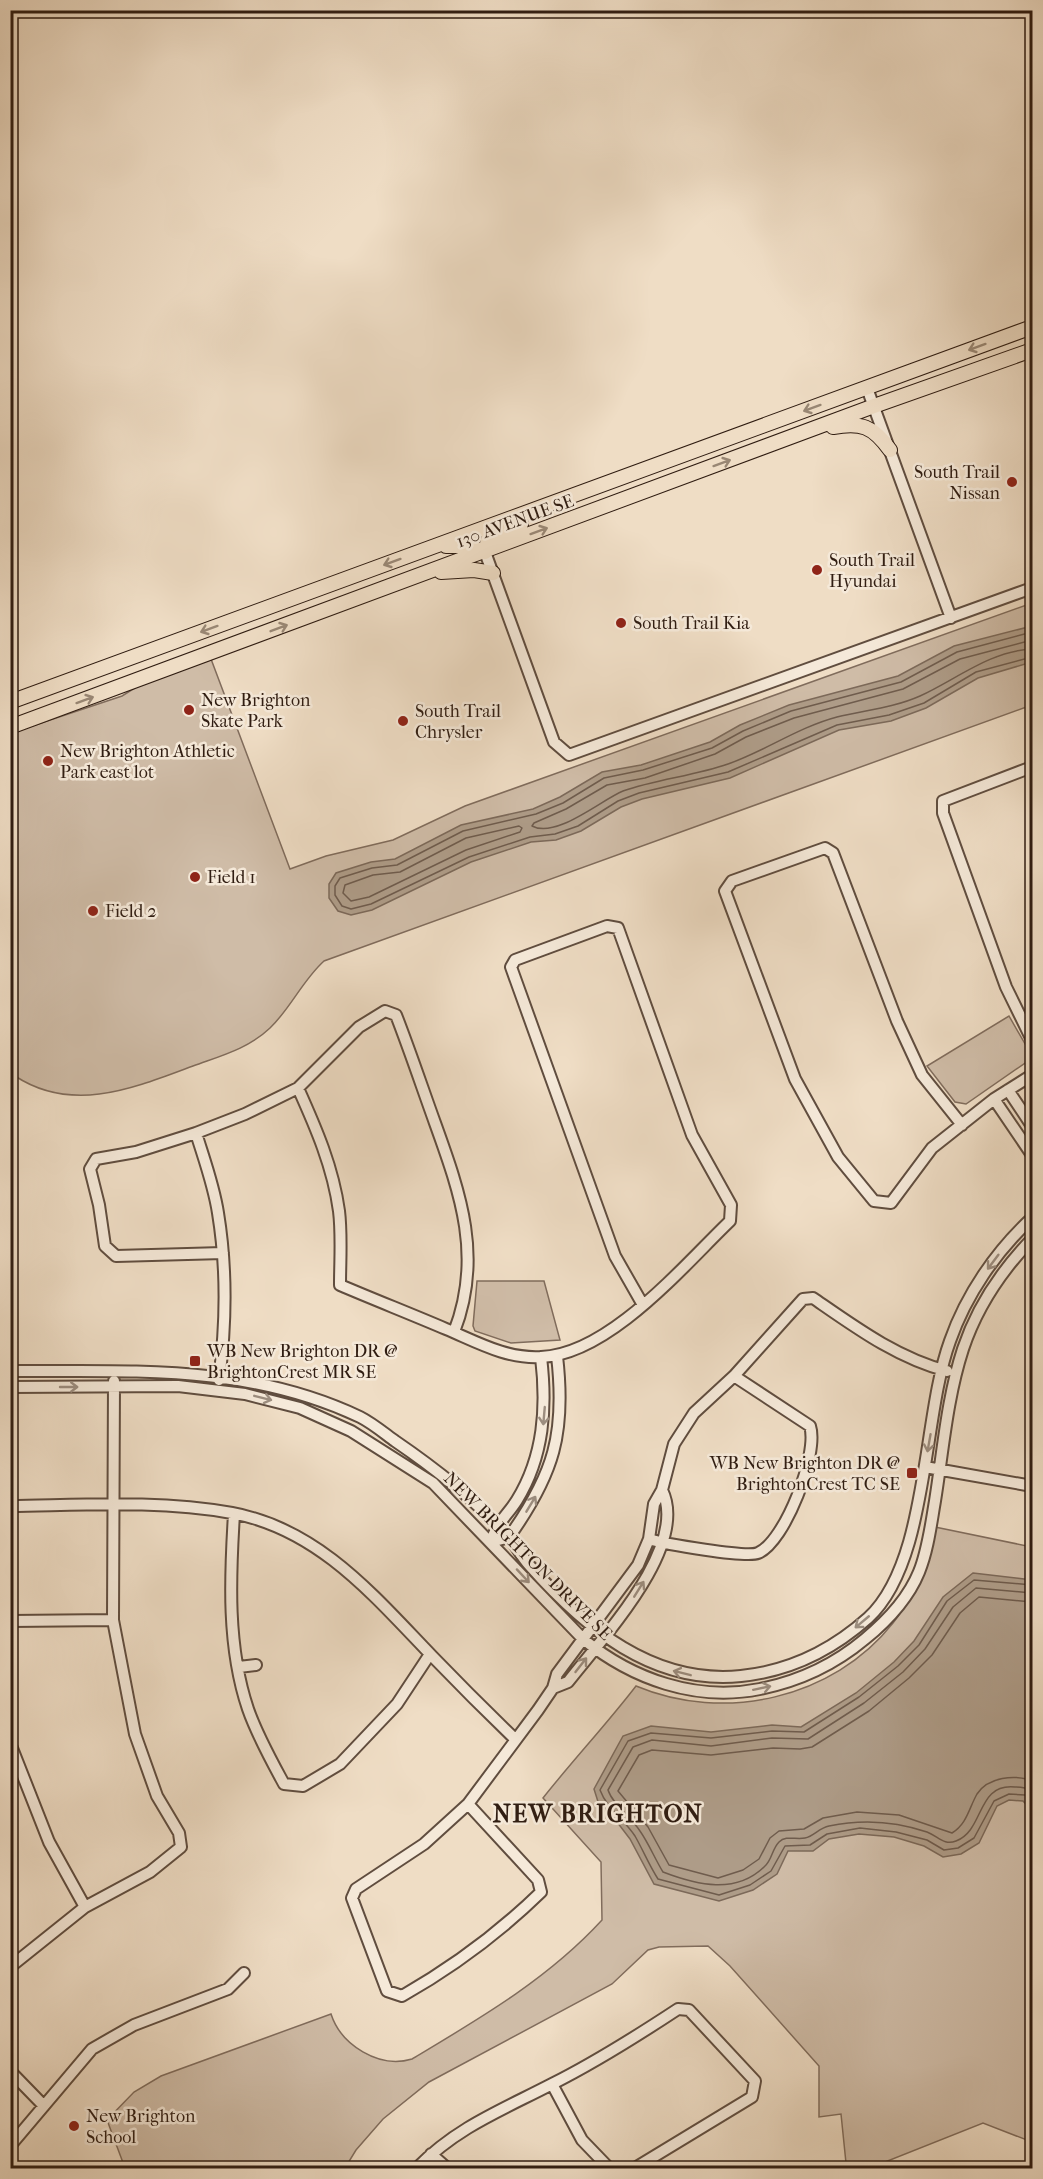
<svg xmlns="http://www.w3.org/2000/svg" width="1043" height="2179" font-family="'IM FELL French Canon',serif">
  <style>
    .green { fill: #cfbca7; stroke: #806c5c; stroke-width: 1.5 }
    .water { fill: #ae9c88; stroke: #7c6959; stroke-width: 1.5 }
    .lines { fill: none; stroke-linecap: round; stroke-linejoin: round }
    .shore { stroke: #6f5c4d; stroke-width: 1.5 }
    .minor-casing { stroke: #604d3f; stroke-width: 14 }
    .major-casing { stroke: #301d12; stroke-width: 16 }
    .minor { stroke: #f5e9d9; stroke-width: 10 }
    .major { stroke: #efddc5; stroke-width: 14 }
    .oneway { stroke: #998774 }
    .oneway2 { stroke: #9c8d7f }
    .poi-dot { fill: #8f2418; stroke: #f5e9d9; stroke-width: 2 }
    .labels { text-anchor: middle; stroke-width: 5; stroke-linejoin: round; paint-order: stroke }
    .poi-label { font-size: 18px; fill: #301d12; stroke: #f5e9d9; text-anchor: start }
    .street-label { font-size: 18px; fill: #301d12; stroke: #f5e9d9 }
    .district-label { font-size: 24px; font-weight: bold; letter-spacing: 1.5px; fill: #301d12; stroke: #f5e9d9 }
  </style>
  <rect width="100%" height="100%" fill="#efddc5"/>
  <filter id="stains"><feTurbulence type="fractalNoise" baseFrequency=".00333" numOctaves="4"/><feColorMatrix values="0 0 0 0 .2 0 0 0 0 .09 0 0 0 0 .02 0 0 0 .5 -.17"/></filter>
  <radialGradient id="worn" r=".72"><stop offset=".6" stop-color="#630" stop-opacity="0"/><stop offset="1" stop-color="#630" stop-opacity=".3"/></radialGradient>
  <path class="green" d="M1032 603V705L324 961C302 981 291 1008 270 1028 248 1049 220 1056 193 1066 134 1088 73 1114 15 1076L11 1078V733L122 696 138 686 211 659 290 869 326 856 393 840 465 806Z
    M1009 1016 1028 1049V1061L966 1104 955 1102 927 1066Z
    M477 1281H544L560 1340 511 1343 475 1331 473 1326Z
    M935 1527 1032 1547V2142L983 2123 870 2168 846 2163 841 2114 819 2117V2066L730 1966 708 1946 659 1947 648 1950 612 1984 429 2082 383 2119 356 2150 345 2168H125L107 2120 134 2092 161 2076 331 2014C341 2045 379 2069 412 2059 479 2019 548 1979 602 1920L601 1862 543 1798C573 1760 606 1725 636 1686 724 1723 833 1699 893 1623 915 1596 923 1560 935 1527Z"/>
  <path class="water" d="M1032 626V662L978 678 926 708 891 721 839 730 730 778 642 799 621 807 581 831 556 840 531 842 471 862 372 910 351 915 338 911 329 898V884L336 873 371 862 395 859 461 825 533 809 560 797 602 772 641 765 710 742 740 725 789 705 898 676 954 646Z
    M973 1573 1032 1580V1811L1023 1801 1009 1800 997 1806 979 1843 961 1854 943 1857 924 1846 894 1837 859 1834 829 1839 813 1851H788L777 1874 753 1890 719 1901 654 1884 630 1839 614 1818 600 1808 594 1789 623 1736 651 1726 711 1732 772 1725 801 1727 856 1693 894 1662 914 1641 943 1597Z"/>
  <g class="lines">
    <path class="shore" d="M1032 632 957 652 901 682 791 711 743 731 712 748 643 770 604 778 563 803 536 814 463 831 397 865 372 868 340 878 335 886V895L342 906 351 909 371 904 469 857 530 837 555 834 578 826 618 801 639 793 728 772 837 725 889 715 924 703 976 672 1032 657
      M1032 640 960 659 903 689 794 718 746 737 715 754 645 778 607 785 566 809 534 823 532 826C556 839 601 800 623 791 657 779 694 776 728 764 765 751 799 727 837 717 865 710 893 708 920 696 957 679 990 651 1032 649
      M519 826 522 828 520 832 466 850 369 897 351 901 343 893 345 885 373 875 400 872 466 838Z
      M1032 1585 974 1580 947 1601 919 1645 898 1666 859 1697 804 1732 772 1731 711 1738 651 1733 628 1741 600 1790C607 1809 624 1819 635 1836 643 1850 649 1865 658 1879L719 1895 750 1885 771 1871 785 1846 810 1845 827 1834 860 1828 896 1832 927 1840 944 1850 958 1848 974 1838 994 1801 1009 1794 1025 1795 1032 1802
      M1032 1593 976 1588 953 1607 925 1649 903 1672 864 1703 808 1739 772 1738 711 1746 652 1740 633 1747 608 1790C613 1805 631 1817 640 1831 649 1844 655 1859 663 1872 697 1885 736 1895 765 1866 772 1860 772 1849 779 1842 786 1835 796 1840 805 1838 814 1836 819 1828 829 1826 862 1819 895 1821 927 1832 938 1836 944 1846 956 1841 985 1830 976 1783 1015 1787 1022 1787 1027 1788 1032 1791
      M1032 1602 979 1597 960 1613 932 1655 909 1678 869 1711 812 1747 800 1749 773 1748 711 1755 652 1750 639 1755 618 1791 648 1827 669 1865 718 1878 743 1870 759 1859 770 1838 779 1831 804 1829 823 1818 857 1812 899 1815 952 1833C967 1824 969 1808 977 1794 988 1777 1015 1774 1032 1781"/>
    <defs>
      <path id="minor" d="M867 388 951 618
        M485 552 554 742 569 755 1032 588
        M1032 767 943 801V813L1006 987 1032 1040
        M298 1088C316 1128 333 1167 339 1211 342 1235 340 1261 340 1285 375 1300 411 1314 446 1329 477 1342 506 1359 541 1357 609 1355 684 1265 730 1221L731 1205 692 1135 618 928 607 926 515 960 511 967 615 1256 643 1305
        M1008 1090 1032 1126
        M994 1099 1032 1155
        M962 1125 922 1075 897 1021 833 853 825 848 732 881 725 891 795 1079 838 1157 874 1201 891 1203 932 1148 994 1099 1032 1075
        M196 1133 245 1114 298 1088 359 1027 385 1011 396 1015C410 1051 422 1087 435 1123 461 1195 483 1258 454 1332
        M10 1371C132 1372 246 1363 360 1417 372 1423 384 1433 395 1441 436 1469 475 1499 509 1537 516 1546 522 1557 530 1566 585 1628 653 1685 741 1676 790 1671 831 1651 868 1618 929 1562 922 1417 950 1341 966 1295 996 1251 1032 1218
        M219 1380C226 1326 227 1268 218 1213 214 1186 204 1159 196 1133L136 1152 96 1159 90 1169 99 1205 105 1246 116 1256 223 1253
        M10 1387 178 1386 245 1394 300 1408 351 1431 433 1483 583 1639C632 1679 696 1702 760 1689 800 1681 834 1665 865 1639 887 1621 908 1599 919 1572 928 1550 931 1524 935 1501 943 1451 947 1398 963 1349 977 1307 1002 1270 1032 1239
        M925 1467 1032 1486
        M10 1506C85 1505 159 1500 232 1513 319 1529 374 1596 432 1656 459 1684 487 1712 515 1739
        M234 1514C230 1578 227 1647 248 1709 257 1735 271 1760 284 1784L303 1786 340 1764 397 1704 430 1654
        M649 1539C665 1544 746 1558 758 1553 785 1542 819 1453 810 1426L734 1376
        M491 1542 509 1537C554 1474 566 1433 557 1356
        M491 1542C497 1522 507 1516 517 1500 544 1456 547 1407 541 1357
        M10 1621 113 1620
        M239 1667 256 1665
        M553 1688 568 1682C601 1639 690 1547 662 1490
        M10 1743 49 1842 85 1907
        M468 1804 538 1880 541 1892C499 1933 453 1967 402 1996L387 1991 352 1898 356 1889 424 1844 468 1804 538 1710 553 1688 557 1674 638 1565 649 1539 654 1504 662 1490 674 1444 694 1413 734 1376 803 1299 813 1298C855 1327 897 1358 947 1371
        M10 1967 85 1907 150 1872 181 1847 179 1833 157 1796 135 1734 113 1620 114 1381
        M10 2071 44 2106
        M552 2084 582 2140 609 2168
        M10 2146 92 2049 134 2025 228 1989 244 1973
        M431 2154 447 2168
        M417 2168C457 2127 502 2110 552 2084 596 2062 637 2036 678 2009L689 2010 755 2081 752 2097 635 2168"/>
      <path id="major" d="M833 427C861 422 873 426 890 450
        M446 546H469L485 552
        M485 552 488 540 521 524
        M441 572 474 570 493 573
        M10 702 1032 327
        M10 727 874 406 1032 350"/>
    </defs>
    <use href="#minor" class="minor-casing"/>
    <use href="#major" class="major-casing"/>
    <use href="#minor" class="minor"/>
    <use href="#major" class="major"/>
  </g>
  <defs><path id="oneway-shaft" d="M-6 0H5M1.5-3L5.5 0L1.5 3" fill="none" stroke-width="1.6" stroke-linecap="round" stroke-linejoin="round" transform="scale(1.5)"/></defs>
  <g class="oneway">
    <use href="#oneway-shaft" transform="translate(977 347) rotate(160)"/>
    <use href="#oneway-shaft" transform="translate(812 408) rotate(160)"/>
    <use href="#oneway-shaft" transform="translate(722 463) rotate(-20)"/>
    <use href="#oneway-shaft" transform="translate(539 531) rotate(-20)"/>
    <use href="#oneway-shaft" transform="translate(392 562) rotate(160)"/>
    <use href="#oneway-shaft" transform="translate(279 628) rotate(-21)"/>
    <use href="#oneway-shaft" transform="translate(209 629) rotate(160)"/>
    <use href="#oneway-shaft" transform="translate(85 700) rotate(-20)"/>
  </g>
  <g class="oneway2">
    <use href="#oneway-shaft" transform="translate(993 1262) rotate(127)"/>
    <use href="#oneway-shaft" transform="translate(69 1387)"/>
    <use href="#oneway-shaft" transform="translate(263 1398) rotate(14)"/>
    <use href="#oneway-shaft" transform="translate(544 1416) rotate(95)"/>
    <use href="#oneway-shaft" transform="translate(929 1443) rotate(100)"/>
    <use href="#oneway-shaft" transform="translate(531 1504) rotate(-59)"/>
    <use href="#oneway-shaft" transform="translate(523 1576) rotate(47)"/>
    <use href="#oneway-shaft" transform="translate(639 1589) rotate(-58)"/>
    <use href="#oneway-shaft" transform="translate(862 1622) rotate(140)"/>
    <use href="#oneway-shaft" transform="translate(581 1665) rotate(-52)"/>
    <use href="#oneway-shaft" transform="translate(682 1673) rotate(-166)"/>
    <use href="#oneway-shaft" transform="translate(762 1688) rotate(-12)"/>
  </g>
  <g class="poi-dot">
    <circle cx="1012" cy="482" r="6"/>
    <circle cx="817" cy="570" r="6"/>
    <circle cx="621" cy="623" r="6"/>
    <circle cx="189" cy="710" r="6"/>
    <circle cx="403" cy="721" r="6"/>
    <circle cx="48" cy="761" r="6"/>
    <circle cx="195" cy="877" r="6"/>
    <circle cx="93" cy="911" r="6"/>
    <rect x="189" y="1355" width="12" height="12" rx="3"/>
    <rect x="906" y="1467" width="12" height="12" rx="3"/>
    <circle cx="74" cy="2126" r="6"/>
  </g>
  <g class="labels">
    <g class="poi-label">
      <text x="1000" y="478" text-anchor="end">South Trail<tspan x="1000" dy="21">Nissan</tspan></text>
      <text x="829" y="566">South Trail<tspan x="829" dy="21">Hyundai</tspan></text>
      <text x="633" y="629">South Trail Kia</text>
      <text x="201" y="706">New Brighton<tspan x="201" dy="21">Skate Park</tspan></text>
      <text x="415" y="717">South Trail<tspan x="415" dy="21">Chrysler</tspan></text>
      <text x="60" y="757">New Brighton Athletic<tspan x="60" dy="21">Park east lot</tspan></text>
      <text x="207" y="883">Field 1</text>
      <text x="105" y="917">Field 2</text>
      <text x="207" y="1357">WB New Brighton DR @<tspan x="207" dy="21">BrightonCrest MR SE</tspan></text>
      <text x="900" y="1469" text-anchor="end">WB New Brighton DR @<tspan x="900" dy="21">BrightonCrest TC SE</tspan></text>
      <text x="86" y="2122">New Brighton<tspan x="86" dy="21">School</tspan></text>
    </g>
    <g class="street-label">
      <text transform="translate(515 521) rotate(-20)" y="6">130 AVENUE SE</text>
      <text transform="translate(528 1556) rotate(45)" y="6">NEW BRIGHTON DRIVE SE</text>
    </g>
    <g class="district-label">
      <text x="598" y="1822">NEW BRIGHTON</text>
    </g>
  </g>
  <rect width="1043" height="2179" fill="none" stroke="#efddc5" stroke-width="36"/>
  <rect x="12" y="12" width="1019" height="2155" fill="none" stroke="#301d12" stroke-width="3"/>
  <rect x="18" y="18" width="1007" height="2143" fill="none" stroke="#301d12" stroke-width="1.5"/>
  <rect width="100%" height="100%" filter="url(#stains)"/>
  <rect width="100%" height="100%" fill="url(#worn)"/>
</svg>
